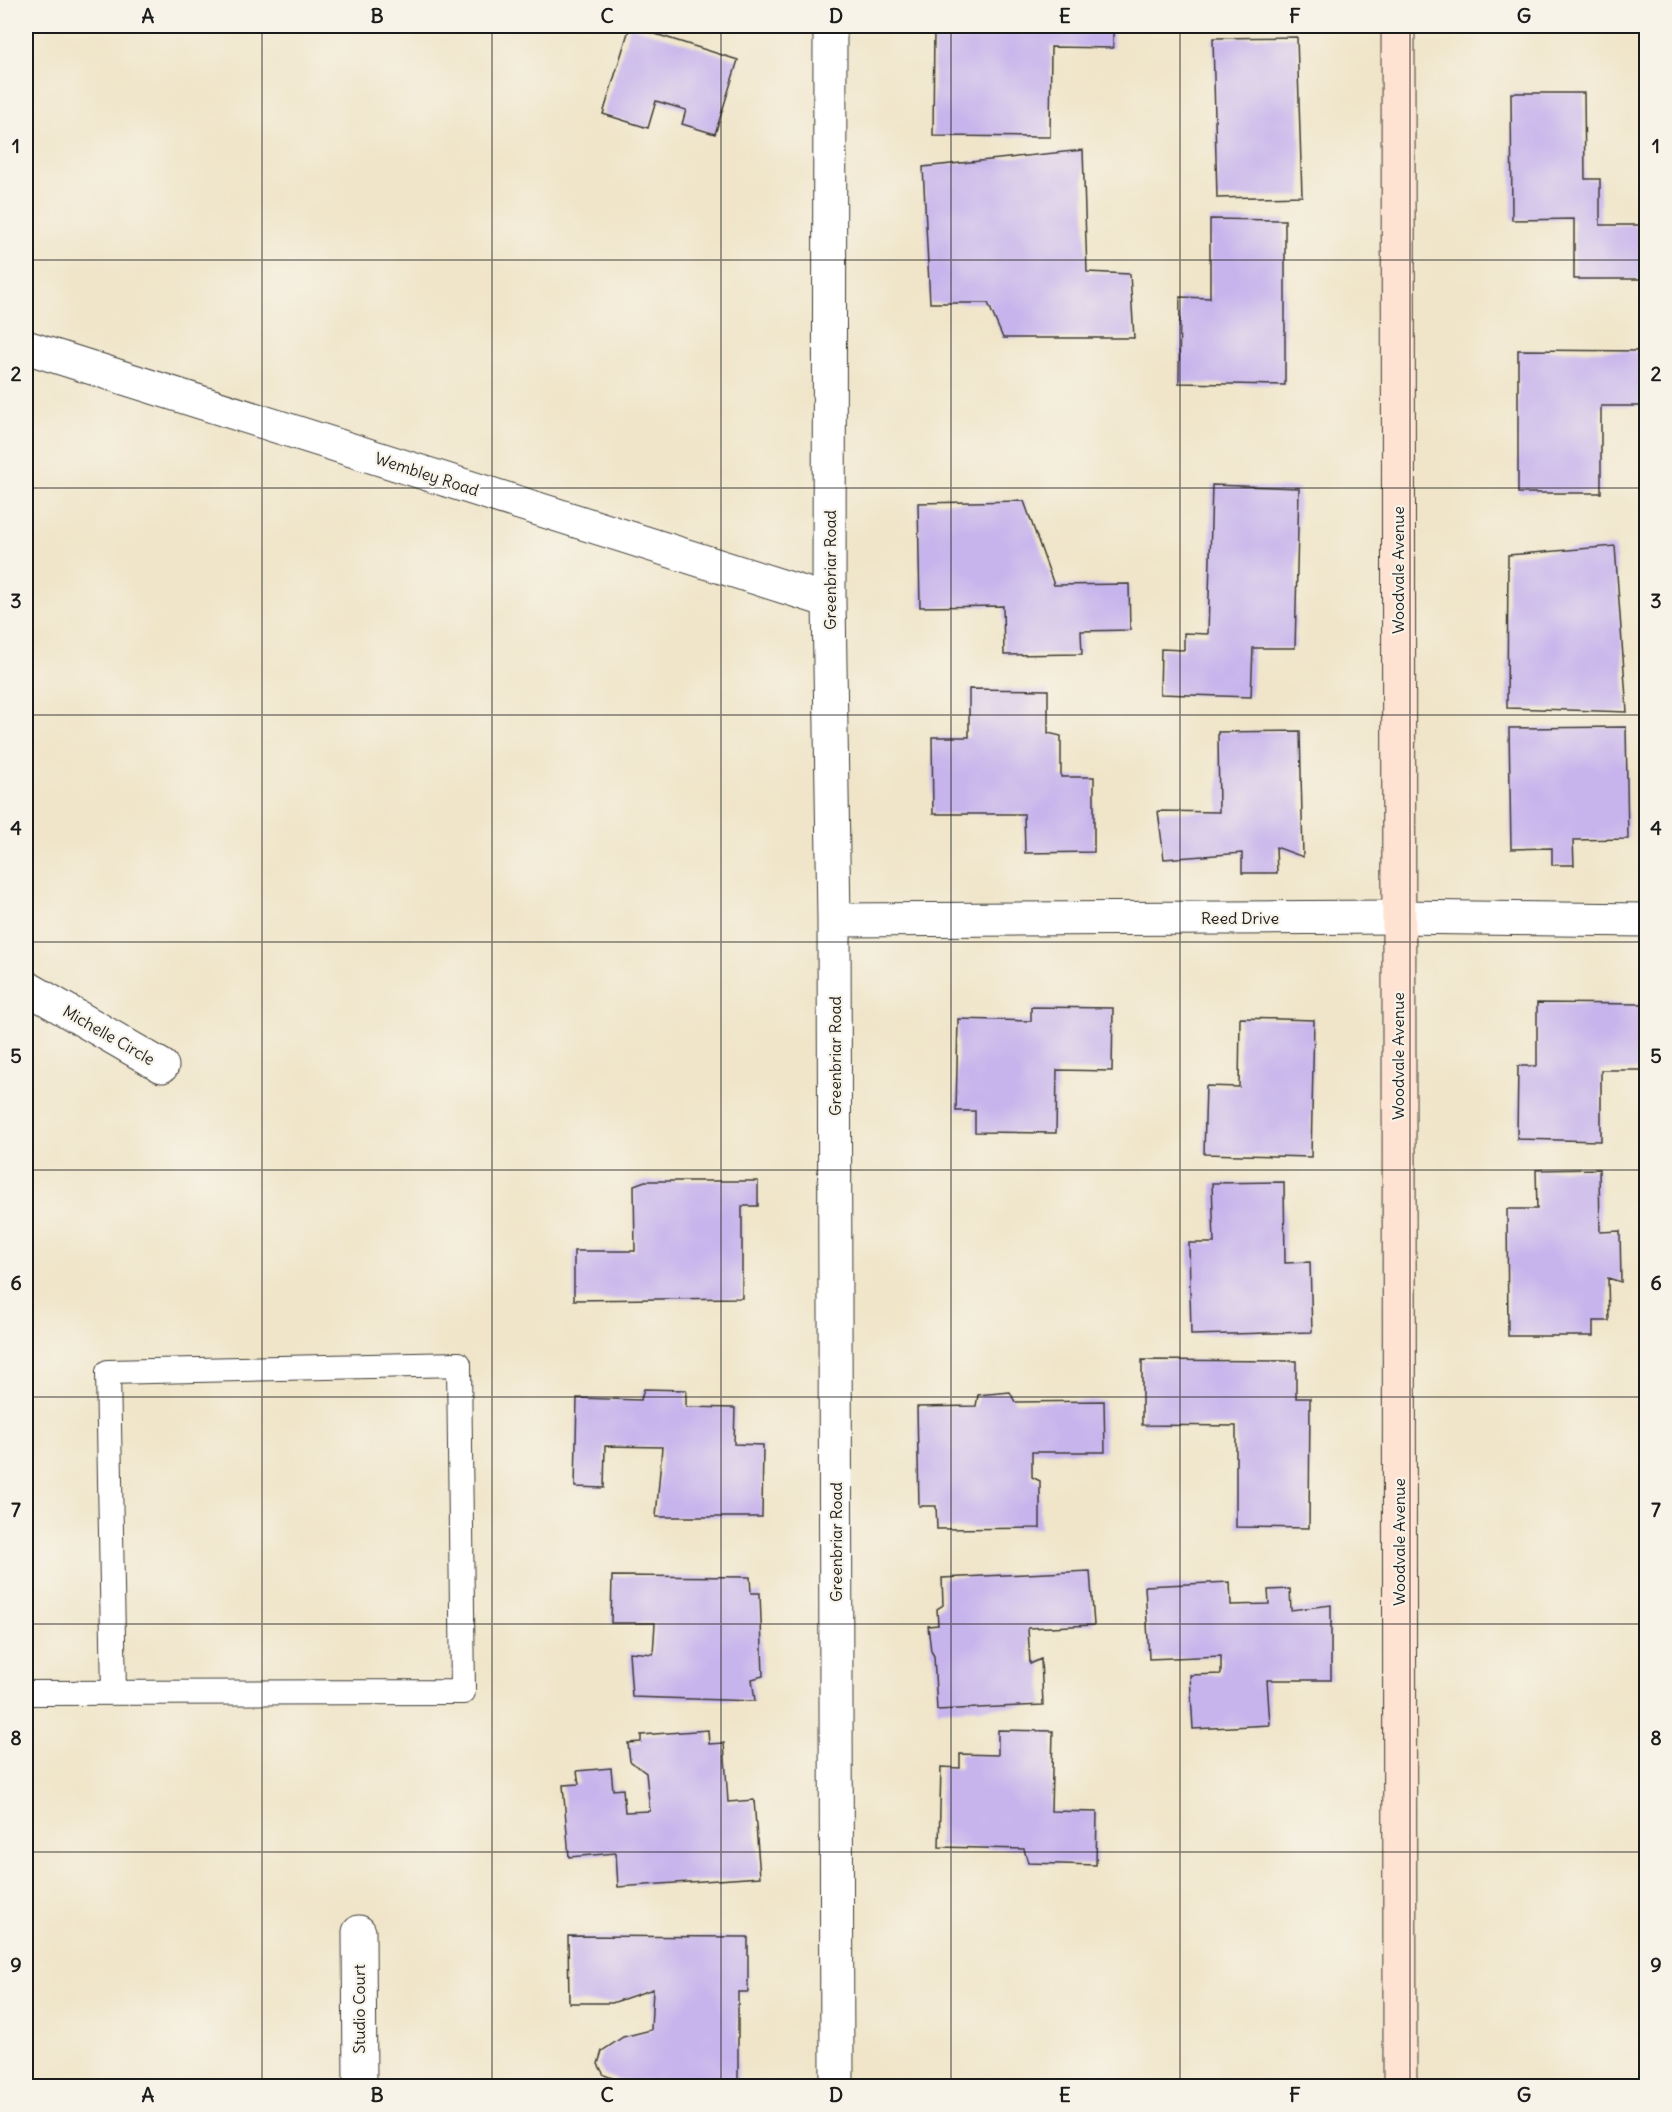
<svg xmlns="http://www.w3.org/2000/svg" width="1672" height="2112" font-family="Delius,sans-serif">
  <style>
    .building { fill: #c7b4ec }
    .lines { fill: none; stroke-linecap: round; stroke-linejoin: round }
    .lane-casing { stroke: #3c3a36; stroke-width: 26 }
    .street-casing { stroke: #3c3a36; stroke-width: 35 }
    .secondary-casing { stroke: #3c3a36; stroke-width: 35 }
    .lane { stroke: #fff; stroke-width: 24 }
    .street { stroke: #fff; stroke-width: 33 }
    .secondary { stroke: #fee3d2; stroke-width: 33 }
    .grid { fill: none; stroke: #1c1c1c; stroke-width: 1.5; stroke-opacity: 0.55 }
    .labels { text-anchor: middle; stroke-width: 4.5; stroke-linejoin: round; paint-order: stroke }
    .street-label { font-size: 16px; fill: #1c1c1c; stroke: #f7f3e8 }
    .neatline { fill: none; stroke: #1c1c1c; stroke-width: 2 }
    .grid-label { font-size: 20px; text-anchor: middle; font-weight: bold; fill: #1c1c1c }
  </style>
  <rect width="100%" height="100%" fill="#f7f3e8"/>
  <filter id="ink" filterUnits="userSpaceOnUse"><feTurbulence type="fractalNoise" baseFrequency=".0167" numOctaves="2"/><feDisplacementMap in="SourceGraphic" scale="12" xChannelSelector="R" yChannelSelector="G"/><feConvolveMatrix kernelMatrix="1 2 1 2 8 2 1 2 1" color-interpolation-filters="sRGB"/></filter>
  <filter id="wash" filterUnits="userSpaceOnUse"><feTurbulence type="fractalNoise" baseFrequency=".008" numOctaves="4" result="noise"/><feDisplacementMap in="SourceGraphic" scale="24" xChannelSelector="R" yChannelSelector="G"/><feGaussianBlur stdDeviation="1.35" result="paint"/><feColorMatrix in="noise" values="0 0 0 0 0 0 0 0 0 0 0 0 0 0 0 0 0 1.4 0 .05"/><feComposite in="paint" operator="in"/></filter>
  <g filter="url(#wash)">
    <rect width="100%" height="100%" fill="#f0e5c9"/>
    <g id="blocks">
      <path class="building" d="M630 26 738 60 715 134 682 124 686 110 656 101 648 128 603 114Z
        M934 26H1113V48L1051 47 1050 137 933 136Z
        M1297 37 1302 196 1217 198 1213 38Z
        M1511 93H1584L1585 179H1600V225H1646V279H1574V219L1512 220Z
        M1083 150 1087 272 1130 274 1134 338H1003L988 303H930L923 167Z
        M1210 219 1285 220V385L1179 383 1180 297 1210 298Z
        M1518 350 1646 351V406H1601V493H1518Z
        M1212 485 1299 488 1295 648H1253L1251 697 1160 694 1161 649 1184 650V633L1208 634Z
        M1024 501 1054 585 1129 584 1130 630 1081 631 1082 654 1004 655 1003 606 920 607 918 503Z
        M1615 546 1627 712 1507 708 1508 555Z
        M969 689 1048 690V733L1061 736V777H1094V852L1025 853 1024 814H933L932 737H969Z
        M1626 727 1628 839 1573 840 1574 865H1552V848L1511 849 1509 728Z
        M1300 731 1303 857 1276 847 1277 873H1242V853L1164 859 1158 811 1219 812 1218 732Z
        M1537 1003 1644 1004V1070H1601V1141L1517 1139 1518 1066H1537Z
        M1031 1007 1113 1008 1112 1071 1057 1070 1056 1133 975 1132V1111H956L958 1019 1031 1021Z
        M1240 1018 1314 1020 1311 1157 1204 1154 1206 1086 1239 1087Z
        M1599 1169 1600 1232 1620 1231 1621 1282 1608 1278 1609 1321H1593V1336H1508L1507 1209H1537L1536 1170Z
        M645 1181H758V1206H742V1298L574 1300V1251H635L634 1185Z
        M1284 1182 1285 1263 1310 1262 1312 1332 1191 1335 1189 1243H1214L1212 1183Z
        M1142 1360 1296 1361V1398H1310L1309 1528 1236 1527V1426L1142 1425Z
        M644 1389 686 1390V1407L735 1408 734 1444 763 1445 762 1517H656L662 1447 605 1446 604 1488 575 1487 577 1398 641 1400Z
        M1010 1392 1015 1402 1104 1401 1105 1452H1032V1477L1040 1481V1528L937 1529 936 1506H919L917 1407 976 1406 978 1395Z
        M1090 1571 1094 1625 1028 1628 1030 1664 1041 1659 1043 1705 937 1710 934 1656 931 1651 928 1626 938 1625 937 1609 943 1605 942 1578Z
        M612 1576 750 1577 751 1593H760L763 1676 752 1679 755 1701 632 1697 629 1652 653 1654 655 1623H611Z
        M1230 1582 1231 1605 1269 1604 1268 1590 1290 1589 1291 1610 1331 1605V1680H1267L1270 1725 1193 1729 1190 1675 1221 1674V1656L1149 1659 1145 1586Z
        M708 1730 709 1744 724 1743 728 1802 754 1800 760 1877 618 1887 616 1853 569 1857 563 1785 579 1784 577 1771 611 1768 613 1790 623 1789 625 1812 650 1811 646 1773 630 1761 628 1743 641 1742V1735Z
        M998 1730 1053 1731 1051 1811 1097 1812 1096 1865 1028 1863 1024 1849 939 1847 941 1767 960 1768V1754L998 1755Z
        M568 1936 748 1937V1992H738V2082L620 2081 604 2075 598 2064 602 2051 623 2037 651 2030 653 1989 612 2003H569Z"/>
    </g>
  </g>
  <g filter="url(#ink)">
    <use href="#blocks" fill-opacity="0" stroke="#3c3a36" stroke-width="1.5"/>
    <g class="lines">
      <defs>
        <path id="lane" d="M26 1693 463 1692 459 1364 108 1372 114 1693"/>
        <path id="street" d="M830 26 829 601 834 920 837 2086
          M26 347 829 601
          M834 920 1398 917 1646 920
          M26 987 162 1066
          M359 1932 360 2086"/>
        <path id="secondary" d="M1398 26 1400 2086"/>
      </defs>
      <use href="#lane" class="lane-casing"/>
      <use href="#street" class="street-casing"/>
      <use href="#secondary" class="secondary-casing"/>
      <use href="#lane" class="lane"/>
      <use href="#street" class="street"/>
      <use href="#secondary" class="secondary"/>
    </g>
  </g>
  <path class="grid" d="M262 26V2086M492 26V2086M721 26V2086M951 26V2086M1180 26V2086M1410 26V2086M26 260H1646M26 488H1646M26 715H1646M26 942H1646M26 1170H1646M26 1397H1646M26 1624H1646M26 1852H1646"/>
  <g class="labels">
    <g class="street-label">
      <text transform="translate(427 474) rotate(18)" y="6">Wembley Road</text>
      <text transform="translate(830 570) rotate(-90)" y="6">Greenbriar Road</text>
      <text transform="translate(1398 570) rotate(-90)" y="6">Woodvale Avenue</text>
      <text x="1240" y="924">Reed Drive</text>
      <text transform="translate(109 1035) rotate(30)" y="6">Michelle Circle</text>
      <text transform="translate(835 1056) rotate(-90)" y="6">Greenbriar Road</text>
      <text transform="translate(1398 1056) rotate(-90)" y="6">Woodvale Avenue</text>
      <text transform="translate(836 1542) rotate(-90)" y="6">Greenbriar Road</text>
      <text transform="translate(1399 1542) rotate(-90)" y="6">Woodvale Avenue</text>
      <text transform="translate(359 2009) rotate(-90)" y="6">Studio Court</text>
    </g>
  </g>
  <rect width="1672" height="2112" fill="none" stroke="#f7f3e8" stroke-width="66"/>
  <rect x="33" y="33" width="1606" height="2046" class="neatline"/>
  <g class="grid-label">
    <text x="148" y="23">A</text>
    <text x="377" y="23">B</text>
    <text x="607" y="23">C</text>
    <text x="836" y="23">D</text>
    <text x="1065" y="23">E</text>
    <text x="1295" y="23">F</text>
    <text x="1524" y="23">G</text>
    <text x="16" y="153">1</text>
    <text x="1656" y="153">1</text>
    <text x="16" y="381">2</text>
    <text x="1656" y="381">2</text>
    <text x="16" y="608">3</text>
    <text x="1656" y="608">3</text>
    <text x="16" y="835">4</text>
    <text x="1656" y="835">4</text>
    <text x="16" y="1063">5</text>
    <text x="1656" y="1063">5</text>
    <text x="16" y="1290">6</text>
    <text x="1656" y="1290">6</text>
    <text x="16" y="1517">7</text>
    <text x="1656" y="1517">7</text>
    <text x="16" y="1745">8</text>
    <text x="1656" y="1745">8</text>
    <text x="16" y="1972">9</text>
    <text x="1656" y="1972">9</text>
    <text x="148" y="2102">A</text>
    <text x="377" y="2102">B</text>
    <text x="607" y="2102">C</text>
    <text x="836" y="2102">D</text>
    <text x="1065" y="2102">E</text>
    <text x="1295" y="2102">F</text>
    <text x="1524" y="2102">G</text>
  </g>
</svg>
